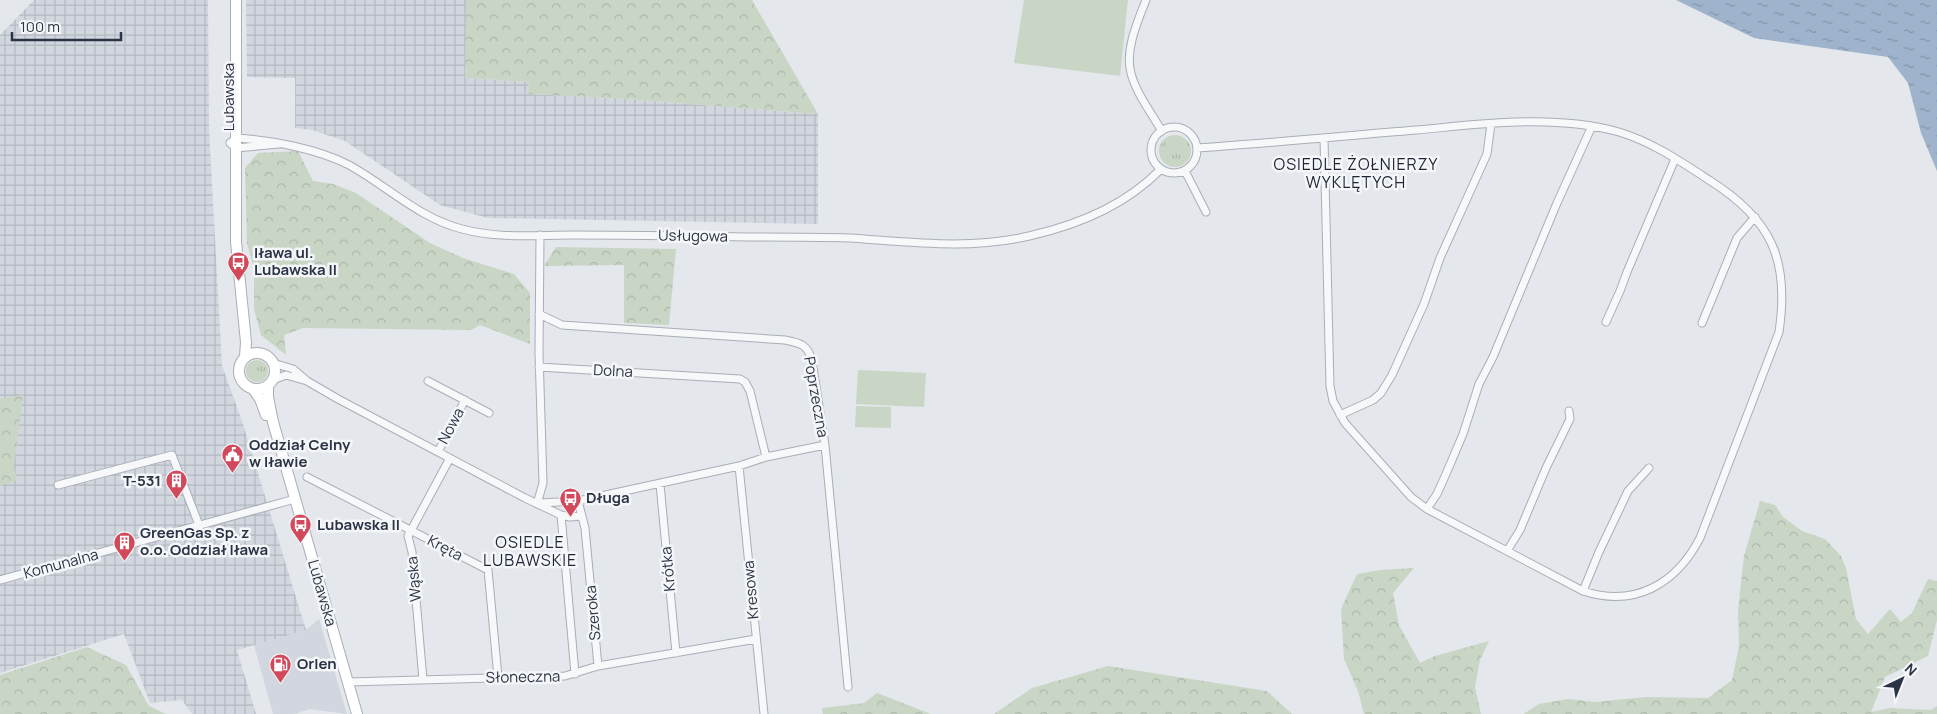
<svg xmlns="http://www.w3.org/2000/svg" width="1937" height="714" font-family="Manrope,sans-serif">
  <style>
    .built { fill: #d2d6de }
    .industrial { fill: url(#industrial-grid) }
    .grass { fill: url(#grass-tufts) }
    .forest { fill: url(#forest-crowns) }
    .green { fill: #c9d6c5 }
    .water { fill: url(#water-ripples) }
    .lines { fill: none; stroke-linecap: round; stroke-linejoin: round }
    .minor-casing { stroke: #a9aeb7; stroke-width: 9 }
    .secondary-casing { stroke: #a9aeb7; stroke-width: 12 }
    .minor { stroke: #f7f8fa; stroke-width: 7 }
    .secondary { stroke: #fff; stroke-width: 10 }
    .labels { text-anchor: middle; stroke-width: 5; stroke-linejoin: round; paint-order: stroke }
    .street-label { font-size: 15px; fill: #2b3445; stroke: #f4f6f9 }
    .poi-label { font-size: 15px; font-weight: bold; fill: #2b3445; stroke: #f4f6f9; text-anchor: start }
    .neighbourhood-label { font-size: 16px; letter-spacing: 1px; fill: #1d2536; stroke: #f4f6f9 }
  </style>
  <defs>
    <pattern id="industrial-grid" width="8" height="8" patternUnits="userSpaceOnUse" patternTransform="scale(1.25)"><rect width="8" height="8" fill="#d2d6de"/><path d="M0 4h8M4 0v8" fill="none" stroke="#b4b8c0"/></pattern>
    <pattern id="grass-tufts" width="24" height="20" patternUnits="userSpaceOnUse" patternTransform="scale(1.25)"><rect width="24" height="20" fill="#c9d6c5"/><path d="M3 7l-1-3M5 7V3M7 7l1-3M15 17l-1-3M17 17v-4M19 17l1-3" fill="none" stroke="#adb8ab"/></pattern>
    <pattern id="forest-crowns" width="20" height="18" patternUnits="userSpaceOnUse" patternTransform="scale(1.25)"><rect width="20" height="18" fill="#c9d6c5"/><path d="M2 6a3 3 0 1 1 6 0M12 15a3 3 0 1 1 6 0" fill="none" stroke="#adb8ab"/></pattern>
    <pattern id="water-ripples" width="26" height="14" patternUnits="userSpaceOnUse" patternTransform="scale(1.25)"><rect width="26" height="14" fill="#9fb4cc"/><path d="M2 4q2-2 4 0t4 0M15 11q2-2 4 0t4 0" fill="none" stroke="#8293a7"/></pattern>
  </defs>
  <rect width="100%" height="100%" fill="#e4e7ec"/>
  <path class="built" d="M319 619 347 714 309 709 295 714H273L254 645 306 630Z"/>
  <path class="industrial" d="M34 0H208L209 129 222 366 242 421 306 630 237 650 256 714H192L182 700 150 703 124 634 0 673V35Z
    M246 0H466V78L529 82 528 94 612 98 818 114V224L488 218 440 205 345 141 312 130 295 128V78L247 77Z"/>
  <path class="grass" d="M1159 151a16 16 0 1 1 32 0a16 16 0 1 1-32 0Z
    M246 371a11 11 0 1 1 22 0a11 11 0 1 1-22 0Z"/>
  <path class="forest" d="M466 0H752L818 114 612 98 528 94 529 82 465 78Z
    M298 151 313 181 333 184 356 193 430 243 463 258 514 274 530 293V344L480 325 471 330 303 328 284 335 286 355 261 335 254 309V269L247 243 245 168 258 153Z
    M556 247 676 249 669 325 624 323V265L544 266Z
    M23 395 14 466 17 480 0 486V399Z
    M1760 501 1775 505 1783 517 1802 531 1825 539 1841 556 1846 568 1856 619 1868 634 1890 609 1901 622 1912 613 1928 579 1937 581V620L1928 656 1885 677 1871 712 1890 708 1931 710 1937 706V714H1523L1539 704 1568 699 1595 702 1646 697 1708 698 1732 680 1739 646 1738 610 1744 556Z
    M1414 568 1393 593 1399 625 1420 663 1435 656 1489 641 1480 660 1475 687 1481 714H1364L1358 691 1344 659 1341 609 1357 574 1381 570Z
    M87 647 126 665 149 706 166 714H0V675Z
    M1108 666 1267 691 1292 714H994L1032 688Z
    M877 693 931 714H823L822 708 864 703Z"/>
  <path class="green" d="M1024 0H1128L1120 76 1014 63Z
    M858 370 926 373 924 407 856 404Z
    M856 406 891 407V428L855 427Z"/>
  <path class="water" d="M1676 0H1937V171L1921 133 1908 83 1888 57 1754 38Z"/>
  <g class="lines">
    <defs>
      <path id="minor" d="M1146 0C1119 66 1125 73 1162 131
        M1151 150a23 23 0 1 1 46 0a23 23 0 1 1-46 0Z
        M279 144 236 148 230 143 236 138C271 140 318 149 349 165 387 186 419 218 462 229 499 239 536 235 573 235 632 235 690 236 748 237 782 237 816 237 850 238 910 242 970 250 1029 236 1078 225 1126 205 1161 169
        M1197 148C1270 143 1343 136 1416 130 1482 124 1554 114 1619 132 1652 142 1680 161 1709 180 1771 219 1790 259 1779 332L1700 538C1676 584 1635 608 1583 591L1427 509 1411 497 1345 423 1333 401 1330 386 1324 138
        M1185 171 1206 212
        M539 314 562 325 785 340C801 343 808 345 812 361L825 445 848 687
        M1606 322 1620 291 1627 272 1675 159
        M1702 323 1737 238 1755 217
        M273 363 293 369 307 381
        M539 367 740 379 745 382 750 391 766 457
        M273 380 286 375 307 381 338 399 525 498 561 515 570 517 581 516
        M428 381 489 413
        M1340 415 1373 400 1381 393 1392 375 1424 304 1440 258 1487 154 1491 124
        M438 452 465 400
        M739 466 764 714
        M307 477 488 570 498 677
        M660 484 676 653
        M58 485 172 455 199 525
        M578 501 585 528 598 666
        M539 503 578 501 739 466 766 457 825 445
        M537 504 543 483 539 353 540 235
        M1427 509 1437 494 1446 474 1463 434 1479 384 1493 357 1557 203 1592 126
        M561 515 575 674
        M1507 551 1520 530 1546 468 1570 419 1569 411
        M0 580 295 499
        M1583 591 1599 552 1628 491 1649 468
        M423 680 412 552 408 536 450 458
        M348 682 565 676 598 666 756 639"/>
      <path id="secondary" d="M236 0V242L246 342 245 357
        M239 371a18 18 0 1 1 36 0a18 18 0 1 1-36 0Z
        M268 385V397L273 422 357 714
        M253 389 260 399 266 415"/>
    </defs>
    <use href="#minor" class="minor-casing"/>
    <use href="#secondary" class="secondary-casing"/>
    <use href="#minor" class="minor"/>
    <use href="#secondary" class="secondary"/>
  </g>
  <defs>
    <symbol id="bus-pin" viewBox="-11 -11 22 30"><path d="M0 17L-7.5 6A9.5 9.5 0 1 1 7.5 6Z" fill="#d1495b" stroke="#f4f6f9"/><path d="M-5-6H5V4H4V6H2V4H-2V6H-4V4H-5ZM-3.5-4V0h7V-4ZM-3.5 1.2v1.5H-2V1.2ZM2 1.2v1.5H3.5V1.2Z" fill="#fff"/></symbol>
    <symbol id="civic-pin" viewBox="-11 -11 22 30"><path d="M0 17L-7.5 6A9.5 9.5 0 1 1 7.5 6Z" fill="#d1495b" stroke="#f4f6f9"/><path d="M-.6-6.5H3V-4.5H.6V-3L4-1V1h2V6H-6V1h2V-1L-.6-3ZM-1.2 2.5V6h2.4V2.5Z" fill="#fff"/></symbol>
    <symbol id="building-pin" viewBox="-11 -11 22 30"><path d="M0 17L-7.5 6A9.5 9.5 0 1 1 7.5 6Z" fill="#d1495b" stroke="#f4f6f9"/><path d="M-4-6H4V6H1V3H-1V6H-4ZM-2.5-4.3h1.7v1.8h-1.7ZM.8-4.3h1.7v1.8H.8ZM-2.5-1h1.7V.8h-1.7ZM.8-1h1.7V.8H.8Z" fill="#fff"/></symbol>
    <symbol id="fuel-pin" viewBox="-11 -11 22 30"><path d="M0 17L-7.5 6A9.5 9.5 0 1 1 7.5 6Z" fill="#d1495b" stroke="#f4f6f9"/><path d="M-5.5-6h7V0h2V4h1.3V-2.5L3-4.5l.8-.8L6-3V5H2.5V1h-1V6h-7ZM-4.2-4.7v3.2H.2V-4.7Z" fill="#fff"/></symbol>
  </defs>
  <g fill-rule="evenodd">
    <use href="#bus-pin" x="226" y="250" width="25" height="34"/>
    <use href="#civic-pin" x="220" y="442" width="25" height="34"/>
    <use href="#building-pin" x="164" y="468" width="25" height="34"/>
    <use href="#bus-pin" x="558" y="486" width="25" height="34"/>
    <use href="#bus-pin" x="288" y="512" width="25" height="34"/>
    <use href="#building-pin" x="112" y="530" width="25" height="34"/>
    <use href="#fuel-pin" x="268" y="652" width="25" height="34"/>
  </g>
  <g class="labels">
    <g class="street-label">
      <text transform="translate(229 97) rotate(-90)" y="5">Lubawska</text>
      <text transform="translate(693 236) rotate(1)" y="5">Usługowa</text>
      <text transform="translate(613 371) rotate(3)" y="5">Dolna</text>
      <text transform="translate(816 397) rotate(80)" y="5">Poprzeczna</text>
      <text transform="translate(451 426) rotate(-62)" y="5">Nowa</text>
      <text transform="translate(445 548) rotate(28)" y="5">Kręta</text>
      <text transform="translate(61 564) rotate(-15)" y="5">Komunalna</text>
      <text transform="translate(668 569) rotate(-95)" y="5">Krótka</text>
      <text transform="translate(414 579) rotate(-95)" y="5">Wąska</text>
      <text transform="translate(751 590) rotate(-95)" y="5">Kresowa</text>
      <text transform="translate(322 593) rotate(74)" y="5">Lubawska</text>
      <text transform="translate(593 613) rotate(-95)" y="5">Szeroka</text>
      <text transform="translate(523 677) rotate(-1)" y="5">Słoneczna</text>
    </g>
    <g class="poi-label">
      <text x="254" y="258">Iława ul.<tspan x="254" dy="17">Lubawska II</tspan></text>
      <text x="249" y="450">Oddział Celny<tspan x="249" dy="17">w Iławie</tspan></text>
      <text x="161" y="486" text-anchor="end">T-531</text>
      <text x="586" y="503">Długa</text>
      <text x="317" y="530">Lubawska II</text>
      <text x="140" y="538">GreenGas Sp. z<tspan x="140" dy="17">o.o. Oddział Iława</tspan></text>
      <text x="297" y="669">Orlen</text>
    </g>
    <g class="neighbourhood-label">
      <text x="1356" y="170">OSIEDLE ŻOŁNIERZY<tspan x="1356" dy="18">WYKLĘTYCH</tspan></text>
      <text x="530" y="548">OSIEDLE<tspan x="530" dy="18">LUBAWSKIE</tspan></text>
    </g>
  </g>
  <g transform="translate(1902 679) rotate(43)" stroke="#f4f6f9" stroke-width="4" paint-order="stroke">
  <path d="M0-4L9 19L0 12L-9 19Z" fill="#2b3445"/>
  <text y="-8" font-size="14" font-weight="bold" text-anchor="middle" fill="#2b3445">N</text>
  </g>
  <path d="M12 32v8h109v-8" fill="none" stroke="#2b3445" stroke-width="2.5"/>
  <text x="20" y="32" font-size="15" fill="#2b3445" stroke="#f4f6f9" stroke-width="4" paint-order="stroke">100 m</text>
</svg>
